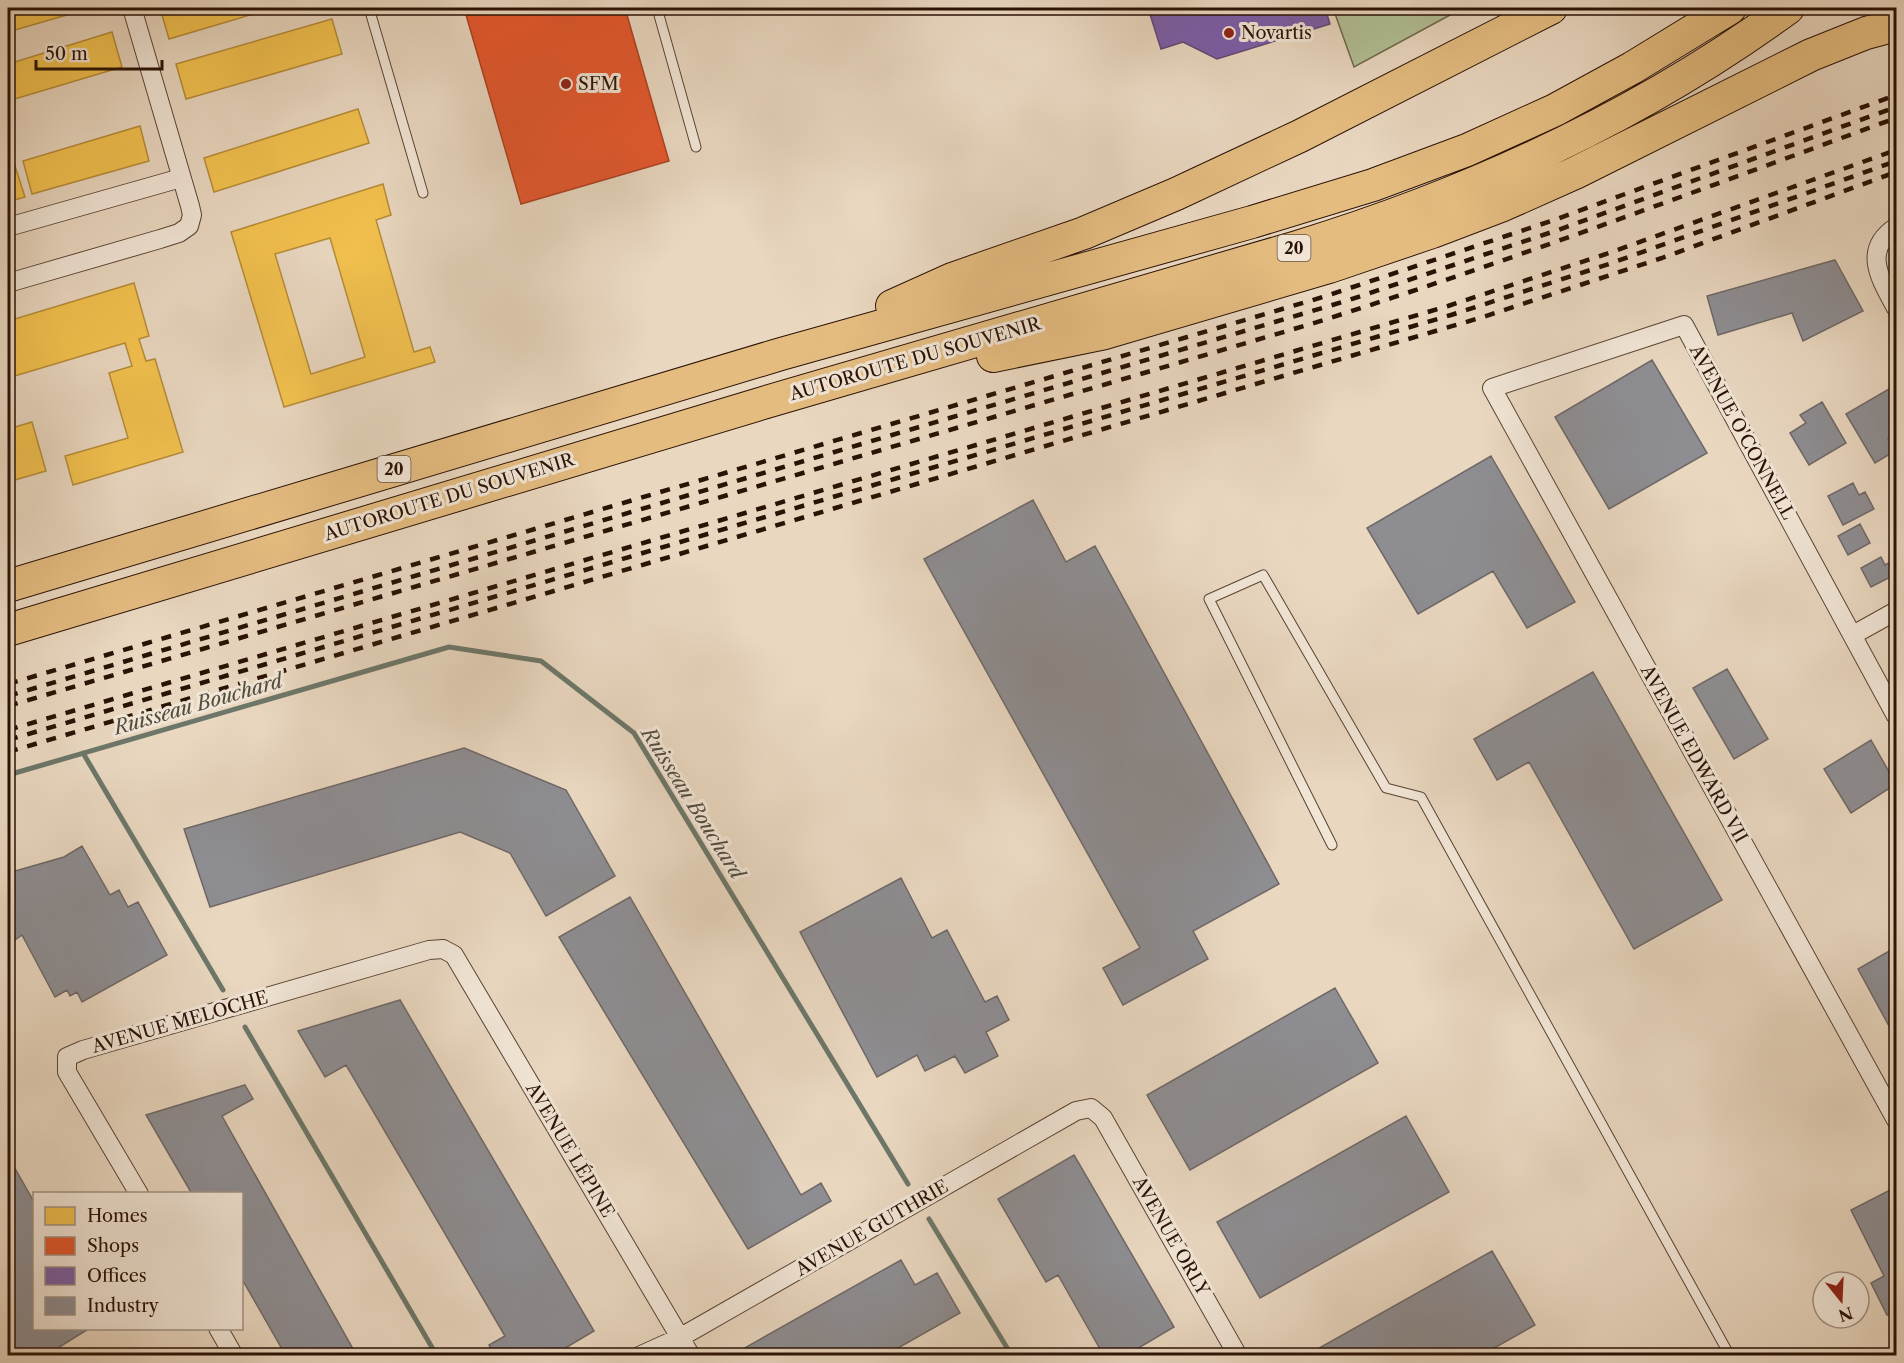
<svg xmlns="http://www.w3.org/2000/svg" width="1904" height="1363" font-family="'Libre Caslon Text',serif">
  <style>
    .green { fill: #b2bf96; stroke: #6e684d; stroke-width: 1.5 }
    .homes { fill: #f2c14e; stroke: #b68c38; stroke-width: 1.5; fill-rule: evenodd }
    .shops { fill: #e4572e; stroke: #ac4221; stroke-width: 1.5 }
    .offices { fill: #7b5ea7; stroke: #634776; stroke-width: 1.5 }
    .industry { fill: #8d8d92; stroke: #6f6867; stroke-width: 1.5 }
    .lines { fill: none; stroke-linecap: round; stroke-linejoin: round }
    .stream { stroke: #6d7769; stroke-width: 5 }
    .lane-casing { stroke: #5a4333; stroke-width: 11 }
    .street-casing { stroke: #5a4333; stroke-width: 20 }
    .highway-casing { stroke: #2a1204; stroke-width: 34 }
    .lane { stroke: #f1e5d6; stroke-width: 9 }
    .street { stroke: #f1e5d6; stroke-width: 18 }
    .highway { stroke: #e4bc80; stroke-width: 32 }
    .rail { stroke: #2a1204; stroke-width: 4.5; stroke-dasharray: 10 10; stroke-linecap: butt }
    .poi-dot { fill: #8f2418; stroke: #f1e5d6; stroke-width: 2 }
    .labels { text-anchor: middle; stroke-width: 6; stroke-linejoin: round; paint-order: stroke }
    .shield { fill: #f1e5d6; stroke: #665143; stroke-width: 1.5 }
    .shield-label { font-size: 16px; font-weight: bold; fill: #2a1204 }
    .poi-label { font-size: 18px; fill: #2a1204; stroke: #f1e5d6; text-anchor: start }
    .street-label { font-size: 18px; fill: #2a1204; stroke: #f1e5d6 }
    .water-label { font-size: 20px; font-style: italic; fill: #514d3f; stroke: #f1e5d6 }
  </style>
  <rect width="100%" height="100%" fill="#e9d7c0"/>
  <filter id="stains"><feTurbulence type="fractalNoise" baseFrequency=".00333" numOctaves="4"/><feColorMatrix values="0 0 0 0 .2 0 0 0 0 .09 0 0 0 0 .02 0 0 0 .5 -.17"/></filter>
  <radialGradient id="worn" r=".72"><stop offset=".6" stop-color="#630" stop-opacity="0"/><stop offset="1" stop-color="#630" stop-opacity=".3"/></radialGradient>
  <path class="green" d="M1333 8H1463L1354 67Z"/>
  <path class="homes" d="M8 8H91L8 32Z
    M160 8H274L169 39Z
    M332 19 342 54 186 99 176 64Z
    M112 32 122 67 8 101V64Z
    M358 109 369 143 214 192 204 158Z
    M140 126 149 161 32 194 23 161Z
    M14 163 25 197 8 202V165Z
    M383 184 391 215 376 220 414 352 430 347 435 362 284 407 231 232ZM330 238 365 357 311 374 275 254Z
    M134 283 149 336 139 339 146 361 155 359 183 452 73 485 65 456 128 438 109 373 132 366 125 343 8 378V321Z
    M32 422 46 471 8 482V429Z"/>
  <path class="shops" d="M464 8H625L669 161 521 204Z"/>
  <path class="offices" d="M1148 8H1325L1330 24 1217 59 1183 42 1161 49Z"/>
  <path class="industry" d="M1835 260 1863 311 1803 341 1792 313 1718 335 1707 296Z
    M1652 360 1707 453 1609 509 1555 417Z
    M1894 386 1896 390V434L1888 439 1895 451 1875 463 1846 414Z
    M1822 402 1846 443 1809 465 1790 433 1806 423 1800 415Z
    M1491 456 1575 602 1527 628 1493 571 1418 614 1367 528Z
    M1853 483 1859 495 1865 492 1874 509 1843 525 1828 496Z
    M1033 500 1066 562 1095 546 1279 884 1193 931 1208 959 1123 1005 1103 968 1140 948 924 559Z
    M1860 524 1870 543 1848 555 1838 536Z
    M1881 557 1885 565 1894 560 1896 574 1871 587 1861 568Z
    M1727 669 1768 739 1734 759 1693 688Z
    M1593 672 1722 900 1634 949 1529 762 1497 780 1474 739Z
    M1871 740 1896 784 1851 813 1824 769Z
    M464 748 566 790 615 876 546 916 510 853 460 832 210 907 184 829Z
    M82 846 110 895 119 890 128 907 138 902 167 955 82 1002 77 992 70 996 67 990 55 997 22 935 15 940 12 935 8 937V873L64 857Z
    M901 878 932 938 947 930 985 1002 997 996 1009 1020 986 1032 998 1056 965 1073 955 1056 925 1071 917 1055 877 1077 800 932Z
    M630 897 801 1195 821 1183 831 1201 748 1249 559 937Z
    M1896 947V1039L1858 969Z
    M1335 988 1378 1063 1190 1170 1147 1095Z
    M400 1000 594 1331 552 1356H495L489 1345 505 1336 346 1065 325 1077 298 1031Z
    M245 1085 253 1099 222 1116 357 1356H286L242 1279V1194H192L146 1115Z
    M1406 1116 1449 1192 1260 1298 1217 1222Z
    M1074 1155 1174 1327 1125 1356H1104L1058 1275 1046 1282 998 1199Z
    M8 1156 34 1202V1328H90L45 1356H8Z
    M1894 1188 1896 1192V1311L1887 1315 1871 1283 1884 1276 1851 1210Z
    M1492 1251 1535 1325 1480 1356H1305Z
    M901 1260 915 1285 937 1273 960 1313 884 1356H744L741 1350Z"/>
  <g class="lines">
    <path class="stream" d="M83 753 223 990
      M8 775 449 647 541 661 634 733 908 1184
      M245 1027 437 1356
      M929 1219 1012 1356"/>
    <defs>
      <path id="lane" d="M369 8 423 193
        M657 8 696 147
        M1332 845 1209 599 1263 575 1386 788 1421 797 1730 1356"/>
      <path id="street" d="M8 227 181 178
        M1896 227C1861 250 1881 280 1896 308
        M8 283 160 239 179 233 189 226 192 215 190 206 132 8
        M1853 635 1896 611
        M1896 716 1684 325 1492 388 1896 1120
        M139 1194 67 1072V1057L83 1050 429 950 443 949 454 955 691 1356
        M218 1328 234 1356
        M639 1356 681 1337 1076 1111 1091 1108 1103 1118 1238 1356"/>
      <path id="highway" d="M892 306 952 279 1084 233 1176 194 1300 136 1551 8
        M993 356 1105 333 1329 267 1432 232 1503 205 1575 173 1811 55 1866 33 1896 25
        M8 586 781 354 1252 222 1373 185 1467 150 1555 110 1632 68 1730 8
        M8 630 763 403 1297 247C1473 193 1640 116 1788 8"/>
    </defs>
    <use href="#lane" class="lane-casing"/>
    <use href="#street" class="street-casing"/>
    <use href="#highway" class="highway-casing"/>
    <use href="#lane" class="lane"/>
    <use href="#street" class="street"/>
    <use href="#highway" class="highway"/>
    <path class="rail" d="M8 684 1323 297 1554 220 1896 95
      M8 696 1346 301 1558 230 1896 107
      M8 706 1311 324C1508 262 1702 189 1896 118
      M8 730 1448 306 1606 254 1896 150
      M8 740 1451 315 1609 264 1896 161
      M8 752 1483 317 1662 258 1896 172"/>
  </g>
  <g class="poi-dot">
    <circle cx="1229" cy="33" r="6"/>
    <circle cx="566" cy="84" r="6"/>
  </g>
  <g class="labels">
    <g class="shield">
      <rect x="1277.5" y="235" width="33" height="26" rx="4.5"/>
      <rect x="377.5" y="456" width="33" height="26" rx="4.5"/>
    </g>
    <g class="shield-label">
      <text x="1294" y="254">20</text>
      <text x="394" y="475">20</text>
    </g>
    <g class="poi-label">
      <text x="1241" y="39">Novartis</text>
      <text x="578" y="90">SFM</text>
    </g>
    <g class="street-label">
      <text transform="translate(915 359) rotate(-16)" y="6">AUTOROUTE DU SOUVENIR</text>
      <text transform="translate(1742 432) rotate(61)" y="6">AVENUE O'CONNELL</text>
      <text transform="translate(449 497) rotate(-17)" y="6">AUTOROUTE DU SOUVENIR</text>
      <text transform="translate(1694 754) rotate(61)" y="6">AVENUE EDWARD VII</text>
      <text transform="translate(180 1022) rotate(-16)" y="6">AVENUE MELOCHE</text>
      <text transform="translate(570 1150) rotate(59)" y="6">AVENUE LÉPINE</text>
      <text transform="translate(872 1228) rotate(-30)" y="6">AVENUE GUTHRIE</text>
      <text transform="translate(1171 1236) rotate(60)" y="6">AVENUE ORLY</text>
    </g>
    <g class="water-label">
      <text transform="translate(198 704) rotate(-16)" y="7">Ruisseau Bouchard</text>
      <text transform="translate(693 803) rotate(58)" y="7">Ruisseau Bouchard</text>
    </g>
  </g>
  <rect width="1904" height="1363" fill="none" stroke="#e9d7c0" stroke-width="30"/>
  <rect x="9" y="9" width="1886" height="1345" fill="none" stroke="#2a1204" stroke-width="3"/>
  <rect x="15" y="15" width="1874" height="1333" fill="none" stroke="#2a1204" stroke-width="1.5"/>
  <rect x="33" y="1192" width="210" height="138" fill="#f1e5d6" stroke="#a19182" stroke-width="1.5"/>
  <rect x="45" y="1207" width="30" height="18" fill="#f2c14e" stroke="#a19182" stroke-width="1.5"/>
  <text x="87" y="1222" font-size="18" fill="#2a1204">Homes</text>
  <rect x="45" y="1237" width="30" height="18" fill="#e4572e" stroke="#a19182" stroke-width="1.5"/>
  <text x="87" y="1252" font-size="18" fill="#2a1204">Shops</text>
  <rect x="45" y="1267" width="30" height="18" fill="#7b5ea7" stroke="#a19182" stroke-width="1.5"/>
  <text x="87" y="1282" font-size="18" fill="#2a1204">Offices</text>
  <rect x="45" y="1297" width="30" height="18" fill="#8d8d92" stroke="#a19182" stroke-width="1.5"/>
  <text x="87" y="1312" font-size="18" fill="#2a1204">Industry</text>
  <g transform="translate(1841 1300) rotate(162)"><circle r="28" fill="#f1e5d6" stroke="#a19182" stroke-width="1.5"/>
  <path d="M0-4.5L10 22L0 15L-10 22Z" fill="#8f2418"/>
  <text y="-9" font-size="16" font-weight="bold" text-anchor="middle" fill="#2a1204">N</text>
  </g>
  <path d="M36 60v9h126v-9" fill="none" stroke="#2a1204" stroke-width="3"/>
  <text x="45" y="60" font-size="18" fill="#2a1204" stroke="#f1e5d6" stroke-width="4.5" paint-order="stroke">50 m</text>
  <rect width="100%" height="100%" filter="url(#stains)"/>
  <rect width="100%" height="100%" fill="url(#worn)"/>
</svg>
